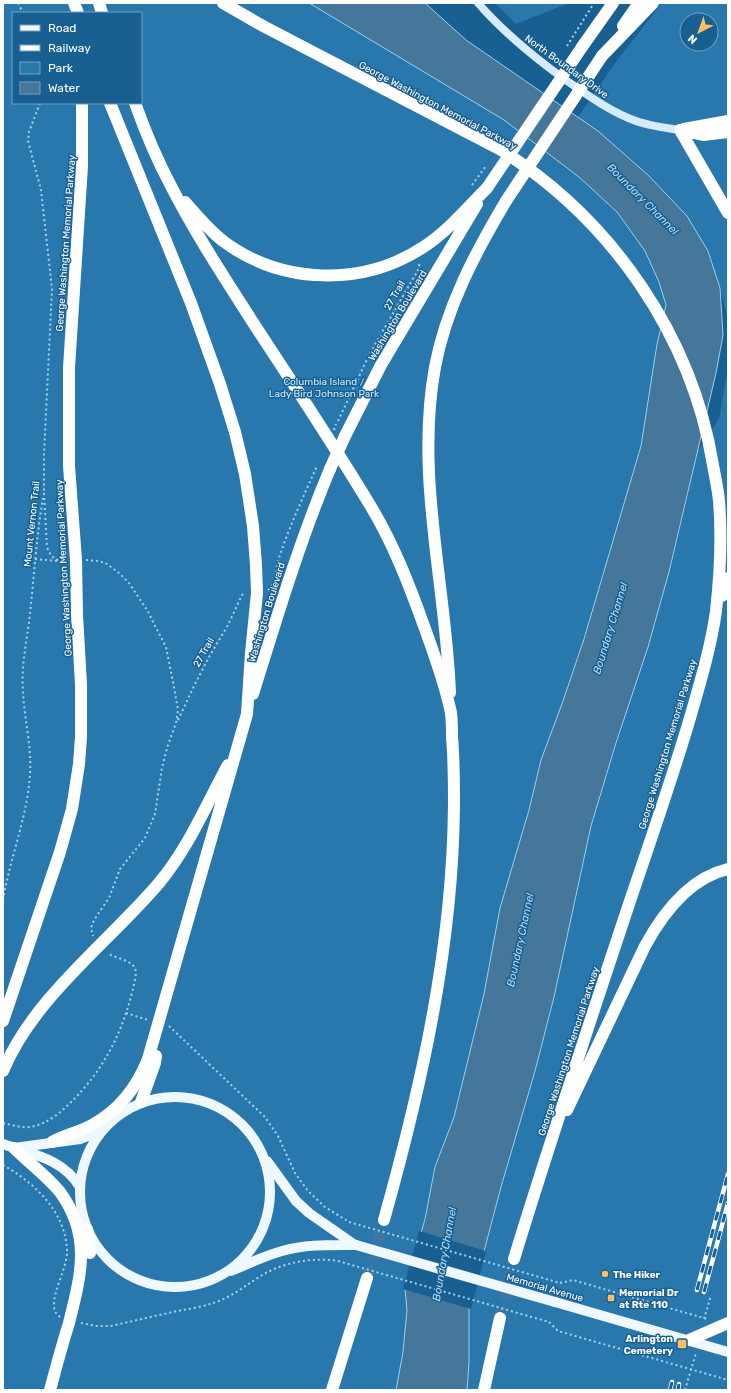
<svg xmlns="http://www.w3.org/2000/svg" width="731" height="1393" font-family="Rubik,sans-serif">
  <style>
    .green { fill: #2878ae; fill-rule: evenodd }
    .water { fill: #44779a; stroke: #9bd0f2 }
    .pier { fill: #185f92 }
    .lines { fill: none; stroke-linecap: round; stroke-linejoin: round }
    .highway-tunnel { stroke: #3b77a2; stroke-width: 12; stroke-dasharray: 12 6; stroke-linecap: butt }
    .path { stroke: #a8d3f0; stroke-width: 2; stroke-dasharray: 2 3; stroke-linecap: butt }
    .secondary { stroke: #d6ebfb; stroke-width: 8 }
    .primary { stroke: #f0f8ff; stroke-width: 10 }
    .highway { stroke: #fff; stroke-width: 12 }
    .rail-casing { stroke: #fff; stroke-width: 4.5 }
    .rail { stroke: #185f92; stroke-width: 3; stroke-dasharray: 9; stroke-linecap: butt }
    .path-bridge { stroke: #a8d3f0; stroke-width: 2; stroke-dasharray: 2 3; stroke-linecap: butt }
    .primary-bridge { stroke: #f0f8ff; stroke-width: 10 }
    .highway-bridge { stroke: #fff; stroke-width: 12 }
    .poi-dot { fill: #ffbd66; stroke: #185f92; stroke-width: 1.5 }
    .labels { text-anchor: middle; stroke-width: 3; stroke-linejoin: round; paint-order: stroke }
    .street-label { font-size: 10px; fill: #fff; stroke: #185f92 }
    .park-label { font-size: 10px; fill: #cee9fb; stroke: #185f92 }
    .poi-label { font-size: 10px; font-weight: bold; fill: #fff; stroke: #185f92; text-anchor: start }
    .water-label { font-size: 11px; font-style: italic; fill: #b4dcf6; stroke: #185f92 }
  </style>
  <rect width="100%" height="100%" fill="#185f92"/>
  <path class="green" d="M3 3H309L504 120 579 177 617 212 645 251 659 282 666 305 657 344 641 446 584 639 563 701 541 760 529 810 500 908 484 994 454 1117 435 1167 425 1219 405 1288 407 1310 403 1352 396 1390H3ZM13 13H141V103H13Z
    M495 3H569L516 24Z
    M662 3H728V319L720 288 708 251 578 117 615 63ZM687 20H711V44H687Z
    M728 367V1390H455L469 1308 501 1187 535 1071 554 997 591 826 669 572 688 495 697 452 719 419Z"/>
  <path class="water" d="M309 3H425L466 40 598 131 648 175 687 216 708 251 720 288 723 335 716 373 669 572 648 647 616 743 591 826 554 997 535 1071 501 1187 469 1308V1363L467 1390H396L403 1352 407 1310 405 1288 425 1219 435 1167 454 1117 484 994 500 908 529 810 541 760 563 701 584 639 641 446 657 344 666 305 659 282 645 251 617 212 579 177 504 120Z"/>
  <path class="pier" d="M419 1231 486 1251 471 1309 403 1289Z"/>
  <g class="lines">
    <path class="highway-tunnel" d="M367 1278 384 1220
      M500 1318 514 1259"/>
    <path class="path" d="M18 3 23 13
      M567 46 594 3
      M40 103 29 132 28 141 41 190 52 289 44 454V494
      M472 185 486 166
      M338 421 369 355 418 270 420 262
      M44 493 47 547C50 555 54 561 64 561
      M35 559 57 561
      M86 560 99 561 107 564 119 573 129 583 147 610 166 647 174 687 178 710 176 723 167 748 162 768 155 814 145 838 120 869 109 898 94 920 91 928 93 936
      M268 590C277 582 276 566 280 555 290 525 304 495 317 466
      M178 720 195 684 209 657 228 625 242 595 245 594
      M3 900C10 858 27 818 30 775 32 746 24 719 23 691 21 668 26 645 29 622 34 580 36 539 43 498
      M126 1013 148 1020
      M169 1026 265 1117 278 1136 295 1173 308 1191 325 1207 349 1222
      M3 1123C12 1125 21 1128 30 1127 46 1124 58 1115 69 1104 106 1069 127 1024 136 974 136 959 117 960 108 953
      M3 1165C35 1183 67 1213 67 1253 66 1270 53 1291 54 1306 54 1311 56 1314 60 1317
      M560 1283 573 1280 707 1319
      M704 1319 711 1295
      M549 1322 558 1331 728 1380
      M81 1323 96 1326H111C133 1321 155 1316 177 1311 189 1309 202 1307 213 1303 233 1297 247 1284 264 1274 285 1262 314 1257 338 1261
      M685 1390 696 1353"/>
    <path class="secondary" d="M478 3C504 33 535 58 567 81 589 96 611 112 636 121 650 126 665 128 680 130"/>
    <path class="primary" d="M80 1192a95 95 0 1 1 190 0a95 95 0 1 1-190 0Z
      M3 1144C33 1155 62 1158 80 1187
      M14 1148 80 1139 95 1133 105 1127
      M267 1161 296 1201 309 1213 355 1245
      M231 1271C248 1264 264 1256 282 1251 306 1244 331 1245 356 1245
      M555 1302 728 1352"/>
    <path class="highway" d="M74 3 78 13
      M99 3 102 13
      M223 3 263 26 501 150C612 220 692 336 713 465 715 477 718 489 719 501 722 538 720 575 716 611 711 647 700 683 690 718 672 779 651 839 631 898 591 1018 551 1138 514 1259
      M623 26 639 3
      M582 47 613 3
      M602 56 653 3
      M135 103C145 131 157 160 171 186 195 233 224 277 252 321 292 382 332 442 370 505 393 543 409 584 424 626 434 654 445 683 451 713 452 721 452 729 452 737 454 759 454 781 454 804 453 946 422 1084 384 1220
      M684 129 728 121
      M680 130 728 213
      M680 130 703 135 728 132
      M185 202C197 216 209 230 223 241 282 285 364 287 425 246 449 230 467 208 487 188
      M345 436 381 365 477 204
      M722 596 728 578
      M450 693C446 585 415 476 435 367 446 308 475 253 506 201
      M253 694C277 617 299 543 330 469
      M3 1021 60 852 72 809 79 764 81 737V684L77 615 76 560 69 466V368L82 166V103
      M3 1071C33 998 109 942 159 883 189 847 206 805 228 765
      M141 1102 155 1063 156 1056
      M567 1110 645 946C663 913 689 878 728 869
      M52 1142C65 1135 79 1132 92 1125 118 1111 137 1087 148 1059L247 714 251 653 257 593 256 565 253 526 245 474 235 432 220 384 191 303 110 103
      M14 1148C29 1163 47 1176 60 1192 92 1236 81 1275 69 1323 62 1345 56 1368 50 1390
      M87 1229 90 1253
      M689 1340 728 1323
      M332 1390 367 1278
      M484 1390 500 1318"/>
    <defs>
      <path id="rail" d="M697 1290 728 1174
        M704 1292 728 1203
        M670 1390 672 1382
        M678 1390 679 1384"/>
    </defs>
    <use href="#rail" class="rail-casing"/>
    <use href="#rail" class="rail"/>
    <path class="path-bridge" d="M334 430 336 424
      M349 1222 560 1283
      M338 1261 549 1322"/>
    <path class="primary-bridge" d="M356 1245 555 1302"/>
    <path class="highway-bridge" d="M487 188 582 47
      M506 201 602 56
      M330 469 345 436"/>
  </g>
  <g class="poi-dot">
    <circle cx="605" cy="1274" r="4"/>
    <rect x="607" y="1294" width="8" height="8" rx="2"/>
    <rect x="677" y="1339" width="10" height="10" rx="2"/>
  </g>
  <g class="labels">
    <g class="street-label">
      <text transform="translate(567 66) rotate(36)" y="4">North Boundary Drive</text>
      <text transform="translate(438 105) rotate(28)" y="4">George Washington Memorial Parkway</text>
      <text transform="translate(65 243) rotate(-86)" y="4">George Washington Memorial Parkway</text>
      <text transform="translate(394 295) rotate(-60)" y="4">27 Trail</text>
      <text transform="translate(397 315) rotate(-59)" y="4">Washington Boulevard</text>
      <text transform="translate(31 524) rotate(-84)" y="4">Mount Vernon Trail</text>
      <text transform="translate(63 568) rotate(-93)" y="4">George Washington Memorial Parkway</text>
      <text transform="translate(266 612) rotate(-73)" y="4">Washington Boulevard</text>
      <text transform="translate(203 652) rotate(-61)" y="4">27 Trail</text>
      <text transform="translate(667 744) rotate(-73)" y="4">George Washington Memorial Parkway</text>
      <text transform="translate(568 1051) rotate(-72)" y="4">George Washington Memorial Parkway</text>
      <text transform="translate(545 1287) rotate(16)" y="4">Memorial Avenue</text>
    </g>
    <g class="park-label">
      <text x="324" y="385">Columbia Island /<tspan x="324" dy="12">Lady Bird Johnson Park</tspan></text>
    </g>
    <g class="poi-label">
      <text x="613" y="1278">The Hiker</text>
      <text x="619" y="1296">Memorial Dr<tspan x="619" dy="12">at Rte 110</tspan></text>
      <text x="673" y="1342" text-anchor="end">Arlington<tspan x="673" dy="12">Cemetery</tspan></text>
    </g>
    <g class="water-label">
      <text transform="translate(643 199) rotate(45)" y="4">Boundary Channel</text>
      <text transform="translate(610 628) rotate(-73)" y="4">Boundary Channel</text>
      <text transform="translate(520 940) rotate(-78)" y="4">Boundary Channel</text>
      <text transform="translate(444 1254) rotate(-80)" y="4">Boundary Channel</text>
    </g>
  </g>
  <rect width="731" height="1393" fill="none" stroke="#ffffff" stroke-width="8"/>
  <rect x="12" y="12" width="130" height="92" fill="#185f92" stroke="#749fbe"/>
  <rect x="20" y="25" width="20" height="6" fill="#f0f8ff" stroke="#749fbe"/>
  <text x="48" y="32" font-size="12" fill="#ffffff">Road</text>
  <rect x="20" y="45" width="20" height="6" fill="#ffffff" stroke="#749fbe"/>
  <text x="48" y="52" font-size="12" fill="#ffffff">Railway</text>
  <rect x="20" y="62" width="20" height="12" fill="#2878ae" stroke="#749fbe"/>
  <text x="48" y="72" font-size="12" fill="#ffffff">Park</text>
  <rect x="20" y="82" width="20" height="12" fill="#44779a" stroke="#749fbe"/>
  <text x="48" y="92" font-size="12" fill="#ffffff">Water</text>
  <g transform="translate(699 32) rotate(221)"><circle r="19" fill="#185f92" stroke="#749fbe"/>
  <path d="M0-3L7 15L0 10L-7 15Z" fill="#ffbd66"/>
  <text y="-6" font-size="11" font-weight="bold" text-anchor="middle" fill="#ffffff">N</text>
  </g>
</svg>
